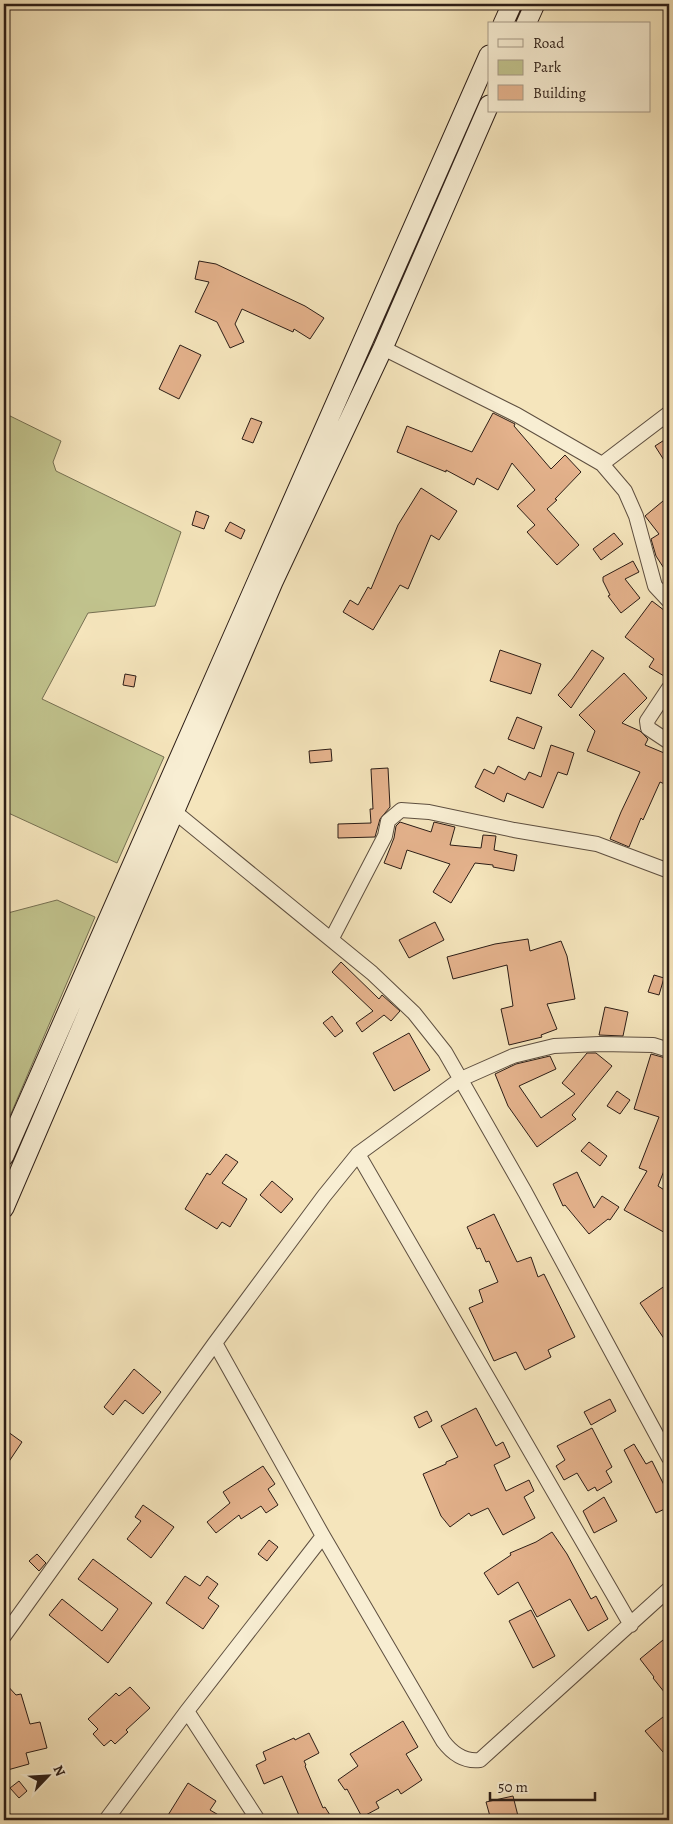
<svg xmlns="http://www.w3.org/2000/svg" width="673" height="1824" font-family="Alegreya,serif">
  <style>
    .green { fill: #c1c38d; stroke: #767052 }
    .building { fill: #e4b28c; stroke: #2c1d16 }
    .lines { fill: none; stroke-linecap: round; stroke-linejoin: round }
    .street-casing { stroke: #5e4f40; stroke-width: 16 }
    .secondary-casing { stroke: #2c1d16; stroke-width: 21 }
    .street { stroke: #f8eed3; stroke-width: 14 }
    .secondary { stroke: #f8eed3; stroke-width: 19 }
  </style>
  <rect width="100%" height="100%" fill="#f5e5bc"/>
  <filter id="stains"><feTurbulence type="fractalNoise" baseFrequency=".004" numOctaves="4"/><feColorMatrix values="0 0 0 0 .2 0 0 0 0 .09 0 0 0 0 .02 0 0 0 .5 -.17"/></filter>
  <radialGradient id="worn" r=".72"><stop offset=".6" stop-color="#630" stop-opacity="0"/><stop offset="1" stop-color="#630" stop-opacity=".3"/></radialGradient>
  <path class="green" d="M4 413 61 441 53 462 56 471 181 532 155 606 88 613 42 699 164 757 117 863 4 811Z
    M57 900 95 917 4 1130V914Z"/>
  <path class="building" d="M199 261 216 264 305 306 324 318 310 339 294 329 293 332 242 309 235 324 244 342 230 348 217 322 195 312 209 282 195 279Z
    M180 345 201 355 179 399 159 389Z
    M493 413 515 424 514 426 551 469 565 455 581 472 555 499 557 500 547 509 579 545 557 565 527 532 535 525 517 506 535 490 512 463 498 490 477 478 474 485 446 470V472L397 452 407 426 472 452Z
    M251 418 262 422 253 443 242 439Z
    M669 437V468L655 446Z
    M421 488 457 511 439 540 431 535 408 589 400 585 373 630 343 612 350 600 358 605 368 587 371 589 398 525Z
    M669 496V576L656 556 651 539 659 534 645 516Z
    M196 511 209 516 204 529 192 525Z
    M230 522 245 530 241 539 225 531Z
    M614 533 623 544 601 560 593 549Z
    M633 561 639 572 625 579 640 598 621 613 608 596 610 595 603 581V577Z
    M652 601 669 614V626L664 633 669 637V679L649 667 654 659 625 637Z
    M500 650 541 664 531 694 490 681Z
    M592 650 604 658 571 708 558 695 572 679Z
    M624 673 647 698 622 723 640 731 648 739 645 745 669 755V786L660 782 643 820 641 818 629 847 610 839 621 812 640 772 587 751 595 731 579 715Z
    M125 674 136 676 134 687 123 685Z
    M517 717 542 727 534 749 508 739Z
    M551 745 574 753 567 775 558 772 543 808 507 793 504 802 475 787 484 769 494 774 498 766 525 780 529 772 541 777Z
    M331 749 332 761 310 763 309 751Z
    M388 768 390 807 380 819 375 837 338 838V824L371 823 370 809H373L371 769Z
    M400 822 431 832 434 822 455 827 450 845 481 848 483 835 496 836 494 850 517 855 514 871 493 867V865L475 863 451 903 433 892 450 864 407 850 401 869 384 863 394 838 396 826Z
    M435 922 444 940 409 958 399 940Z
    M528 939 530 951 561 941 567 956 575 999 547 1004 557 1029 541 1035 542 1037 509 1045 501 1009 513 1006 507 965 453 979 447 957 495 944Z
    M341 962 379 999 382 995 400 1011 391 1021 384 1015 362 1032 356 1023 373 1011 332 972Z
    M654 975 664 978 659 995 648 992Z
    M605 1007 628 1012 623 1036 599 1035Z
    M332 1016 343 1031 335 1037 323 1023Z
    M409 1033 430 1070 394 1091 373 1053Z
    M587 1053H596L612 1066 572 1115 576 1119 537 1147 508 1106 495 1074 516 1064 550 1056 556 1069 519 1086 541 1118 575 1094 562 1083Z
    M651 1054 669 1059V1158L658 1186 669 1193V1235L624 1210 647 1171 639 1168 659 1117 634 1109Z
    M617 1091 630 1100 620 1114 607 1106Z
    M589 1142 607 1156 600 1166 581 1151Z
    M226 1154 238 1162 222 1183 247 1199 230 1227 222 1222 217 1229 185 1209 207 1173 210 1175Z
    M577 1172 594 1208 602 1196 619 1207 610 1220 608 1219 589 1234 565 1205 563 1206 553 1184Z
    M272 1181 293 1199 281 1213 260 1195Z
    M494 1214 517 1262 531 1257 538 1277 544 1274 575 1337 548 1350 551 1357 525 1370 516 1352 494 1361 469 1308 483 1302 479 1290 498 1282 489 1261 486 1262 480 1248 477 1249 467 1227Z
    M669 1283V1346L640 1303Z
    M134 1369 161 1392 143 1414 125 1400 113 1415 104 1407Z
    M610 1399 616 1411 591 1425 584 1412Z
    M476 1408 496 1446 503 1442 510 1457 494 1465 506 1491 529 1480 534 1491 524 1497 535 1518 503 1535 488 1508 471 1516 469 1513 450 1527 441 1516 423 1474 446 1464V1462L458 1457 441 1426Z
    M427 1411 432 1421 419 1428 414 1417Z
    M592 1428 612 1467 606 1471 612 1482 597 1491 595 1487 588 1491 577 1473 564 1480 556 1466 565 1460 557 1446Z
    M4 1429 22 1442 4 1469Z
    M634 1444 646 1464 652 1461 669 1495V1507L656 1513 624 1450Z
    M263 1466 275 1484 268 1489 278 1505 266 1513 261 1506 241 1519 239 1515 216 1533 207 1522 230 1503 223 1492Z
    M604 1497 617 1521 594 1533 583 1511Z
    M143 1505 174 1527 151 1558 127 1539 141 1521 135 1517Z
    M552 1532 567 1554 591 1599 596 1596 608 1619 588 1631 570 1599 537 1617 518 1582 498 1595 484 1573 511 1555 510 1553 536 1542Z
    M269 1540 278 1547 267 1561 258 1554Z
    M37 1554 46 1563 39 1571 29 1561Z
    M93 1559 152 1603 108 1663 49 1615 62 1599 102 1631 118 1609 78 1579Z
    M185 1576 200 1586 207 1576 218 1584 208 1598 219 1606 203 1629 166 1603Z
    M531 1610 555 1656 533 1668 509 1621Z
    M669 1635V1698L653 1678 654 1677 640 1659Z
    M4 1682 16 1695 21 1694 30 1724 40 1722 47 1748 26 1753 29 1764 4 1771Z
    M130 1687 150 1708 126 1730 128 1732 115 1744 111 1740 104 1746 93 1734 98 1729 88 1719 116 1693 119 1696Z
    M663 1717 669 1726V1759L645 1731Z
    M403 1721 418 1747 406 1754 422 1780 401 1794 398 1789 376 1802 379 1808 362 1817 347 1789 345 1790 338 1780 358 1766 350 1754Z
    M309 1733 319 1753 304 1761 306 1765 305 1766 323 1808 325 1807 333 1820H301L282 1776 264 1784 256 1765 266 1760 263 1752 294 1738 295 1740Z
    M19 1781 27 1791 19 1798 10 1788Z
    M188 1783 216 1801 210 1810 227 1820H165Z
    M513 1796 519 1820H491L486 1802Z"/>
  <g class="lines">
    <defs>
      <path id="street" d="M383 348 517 415 602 464 625 491 636 516 655 586 669 601
        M602 464 669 413
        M669 688 647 721 648 728 669 742
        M166 808 175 812 372 973 414 1013 445 1052 525 1192 669 1458
        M332 938 385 836 388 821 401 810 429 812 514 830 597 844 669 871
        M358 1154 631 1625
        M215 1343 323 1536 443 1741C452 1753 464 1762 480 1760L669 1589
        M4 1636 215 1343 324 1196 358 1154 461 1079 513 1056 554 1046 600 1044 653 1045 669 1050
        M187 1711 258 1820
        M4 1818 5 1820
        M106 1820 187 1711 323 1536"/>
      <path id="secondary" d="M503 24 512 4
        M526 24 535 4
        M4 1156 489 55
        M4 1208 273 582 383 348 489 105"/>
    </defs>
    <use href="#street" class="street-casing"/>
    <use href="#secondary" class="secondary-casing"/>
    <use href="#street" class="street"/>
    <use href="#secondary" class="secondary"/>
  </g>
  <rect width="673" height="1824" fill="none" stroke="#f5e5bc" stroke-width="20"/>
  <rect x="5" y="5" width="663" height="1814" fill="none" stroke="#2c1d16" stroke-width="2.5"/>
  <rect x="10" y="10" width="653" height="1804" fill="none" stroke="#2c1d16"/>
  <rect x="488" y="22" width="162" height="90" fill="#f8eed3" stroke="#a69a87"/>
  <rect x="498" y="39" width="25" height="8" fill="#f8eed3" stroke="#a69a87"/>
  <text x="533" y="48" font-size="15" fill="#2c1d16">Road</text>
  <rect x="498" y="60" width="25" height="15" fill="#c1c38d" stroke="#a69a87"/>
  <text x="533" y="72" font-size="15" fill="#2c1d16">Park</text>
  <rect x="498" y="85" width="25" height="15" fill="#e4b28c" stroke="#a69a87"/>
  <text x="533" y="98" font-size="15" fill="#2c1d16">Building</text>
  <g transform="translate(48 1776) rotate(65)" stroke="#f8eed3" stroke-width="4" paint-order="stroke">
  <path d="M0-4L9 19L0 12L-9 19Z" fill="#2c1d16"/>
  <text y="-8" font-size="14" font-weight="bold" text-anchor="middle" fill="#2c1d16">N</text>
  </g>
  <path d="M490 1792v8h105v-8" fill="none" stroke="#2c1d16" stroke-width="2.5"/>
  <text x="498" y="1792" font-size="15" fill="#2c1d16" stroke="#f8eed3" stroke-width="4" paint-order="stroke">50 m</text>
  <rect width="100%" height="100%" filter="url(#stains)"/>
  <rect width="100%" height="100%" fill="url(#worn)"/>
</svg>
